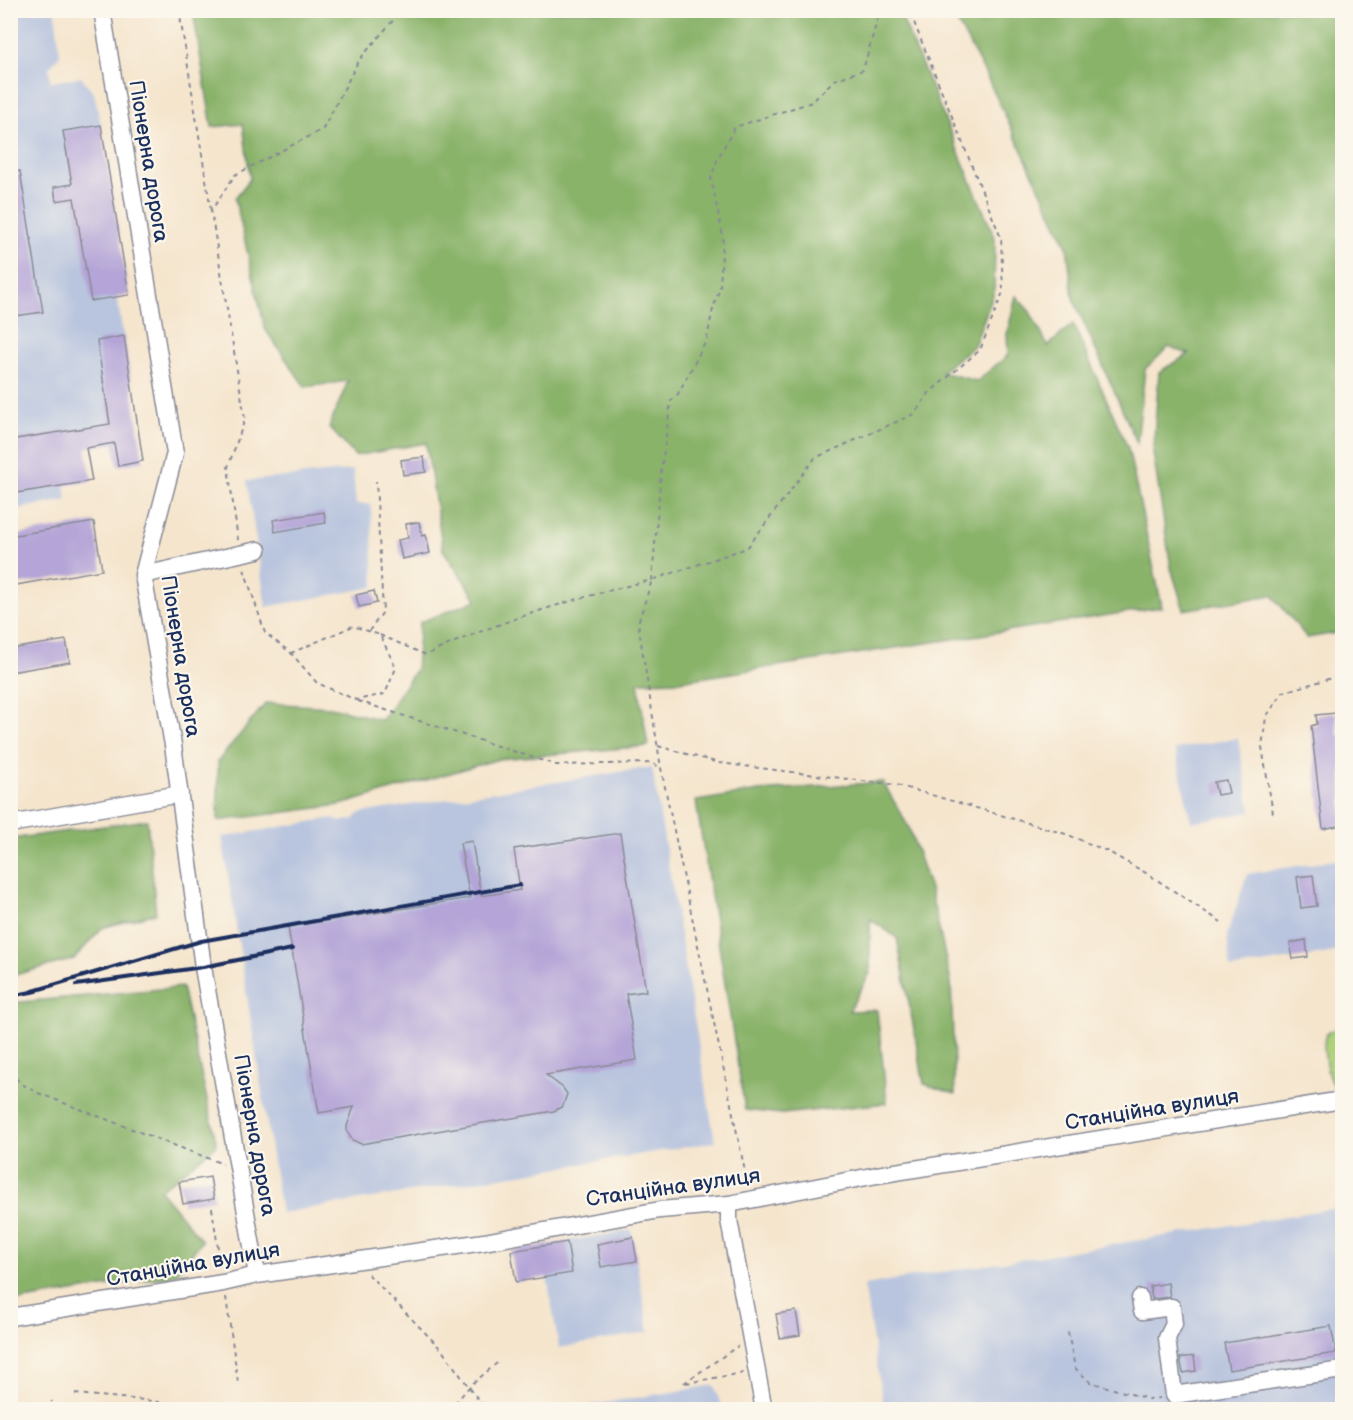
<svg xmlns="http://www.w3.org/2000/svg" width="1353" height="1420" font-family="'Balsamiq Sans',sans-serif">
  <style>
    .industrial { fill: #b9c5de }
    .green { fill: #aed17a; stroke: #64806c; stroke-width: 1.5 }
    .forest { fill: #8ab36a; stroke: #527164; stroke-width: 1.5 }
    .building { fill: #b4a4d7 }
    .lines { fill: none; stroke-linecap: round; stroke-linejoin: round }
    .minor-casing { stroke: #888a96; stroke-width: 19 }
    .path { stroke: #888a96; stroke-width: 2; stroke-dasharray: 4.5 4.5; stroke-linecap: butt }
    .minor { stroke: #fff; stroke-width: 16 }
    .rail { stroke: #1b2f5e; stroke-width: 4 }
    .labels { text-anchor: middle; stroke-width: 4.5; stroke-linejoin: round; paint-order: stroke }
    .street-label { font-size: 21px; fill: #1b2f5e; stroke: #fbf7ec }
  </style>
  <rect width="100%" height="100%" fill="#fbf7ec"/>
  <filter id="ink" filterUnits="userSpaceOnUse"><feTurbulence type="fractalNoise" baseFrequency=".0167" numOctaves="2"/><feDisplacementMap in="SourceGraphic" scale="12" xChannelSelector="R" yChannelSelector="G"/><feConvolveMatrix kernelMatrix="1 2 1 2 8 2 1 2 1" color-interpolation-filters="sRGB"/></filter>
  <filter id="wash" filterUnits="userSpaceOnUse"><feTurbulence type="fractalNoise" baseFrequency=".008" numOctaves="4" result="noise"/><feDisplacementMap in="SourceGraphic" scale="24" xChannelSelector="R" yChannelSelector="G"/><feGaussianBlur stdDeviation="1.35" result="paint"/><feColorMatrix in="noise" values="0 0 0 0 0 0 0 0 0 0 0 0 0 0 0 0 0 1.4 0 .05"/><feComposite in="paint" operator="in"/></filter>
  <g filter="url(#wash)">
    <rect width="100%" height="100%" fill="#f5e5cd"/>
    <path class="industrial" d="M11 11H55L60 55 49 68 51 82 81 77 94 93 101 125 117 297 143 461 118 466 113 443 86 448 92 481 65 485 67 500 11 510Z
      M353 470 356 504H371L374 587 266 607 247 481Z
      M1238 738 1251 812 1191 822 1175 749Z
      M652 767 715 1142 281 1213 222 837 333 818 340 822 354 819 360 813Z
      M1342 859V951L1230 969 1227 935 1247 874Z
      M1342 1207V1409H884L864 1285Z
      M631 1230 649 1332 559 1348 547 1277 516 1282 511 1251Z
      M714 1385 722 1409H565L685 1390Z"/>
    <path class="green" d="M1342 1028V1090C1337 1088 1334 1086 1331 1082 1327 1074 1321 1043 1326 1035 1329 1030 1336 1029 1342 1028Z"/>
    <path class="forest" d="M193 11H899L995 238 994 292 974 346 941 372 977 381 1008 355 1007 334 1016 296 1030 312 1048 346 1073 324 1128 448 1162 607 680 681 638 682 648 746 499 759 340 805 218 821V761L266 703 331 707 382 720 416 669 420 622 477 600 443 550 426 443 355 456 329 427 348 381 305 387 265 329 235 198 250 179 243 124 212 127Z
      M951 11H1342V632L1307 638 1272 595 1184 610 1171 568 1153 452 1159 372 1189 354 1169 347 1145 369 1137 443 1073 298 1067 246 986 75Z
      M883 782 909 828 930 889 951 982 955 1094 924 1084 897 938 870 919V973L849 1011 877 1010 887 1103 782 1114 745 1110 696 801 759 791Z
      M147 820 156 913 102 928 74 959 11 976V839Z
      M182 987 217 1145 160 1190 202 1241 175 1275 11 1302V1003Z"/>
    <g id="blocks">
      <path class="building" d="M101 125 129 295 91 301 74 198 56 201 54 187 72 184 63 131Z
        M20 171 43 312 15 316 10 289V173Z
        M124 336 143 461 118 466 114 443 86 448 92 481 10 494V440L110 424 97 341Z
        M424 457 426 472 403 475 401 460Z
        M324 512 326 523 275 532 273 520Z
        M94 522 102 570 10 586V536Z
        M419 522 422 536 426 535 430 553 402 559 398 540 408 538 406 524Z
        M374 591 377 603 359 607 356 595Z
        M66 640 70 662 10 672V649Z
        M1336 713 1338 735H1341L1342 748V825L1323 829 1311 726 1317 724 1316 715Z
        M1226 780 1229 793 1217 795 1214 782Z
        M620 833 646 991 626 994 637 1060 546 1075 563 1088 567 1094 563 1106 554 1111 361 1144 352 1140 347 1131V1126L354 1107 319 1113 288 927 470 898 460 843 472 841 481 896 520 890 514 849Z
        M1313 875 1317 906 1301 908 1297 877Z
        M1306 940 1308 957 1293 959 1290 943Z
        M210 1177 214 1199 183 1204 179 1182Z
        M633 1237 637 1261 601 1267 597 1244Z
        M567 1242 572 1273 516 1282 511 1251Z
        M1168 1283 1170 1297 1152 1299 1150 1286Z
        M796 1311 800 1335 780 1338 776 1314Z
        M1331 1326 1336 1353 1229 1370 1224 1343Z
        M1194 1356 1196 1371 1183 1373 1180 1358Z"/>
    </g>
  </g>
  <g filter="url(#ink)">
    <use href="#blocks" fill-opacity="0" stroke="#888a96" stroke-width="1.5"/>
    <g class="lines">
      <defs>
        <path id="minor" d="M102 10 175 453 143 575 173 745 203 967 257 1275
          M143 575 258 550
          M10 824 180 794
          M729 1204V1220L764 1410
          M1140 1298 1142 1311 1172 1307 1174 1324 1167 1338 1174 1395 1342 1370
          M10 1317 223 1283 257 1275 484 1242 660 1210 729 1204 877 1175 1342 1100"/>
      </defs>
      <use href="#minor" class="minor-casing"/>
      <path class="path" d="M179 10 211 211
        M238 540 228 467 245 419 211 211 235 175 323 129 359 60 402 10
        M244 569 265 633 291 653 317 683 356 700 385 694 396 668 380 635 353 626 291 653
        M369 631 383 612 376 481
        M380 635 426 655C498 621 575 598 652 580L661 471 671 401 678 394 707 339 712 313 720 287 723 237 711 178 718 158 735 127 812 102 834 80 863 70 879 14 877 10
        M358 701 556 765 652 763 661 768
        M658 746 719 763 897 785 1066 834 1109 852 1151 876 1221 922
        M1273 813 1262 747 1266 717 1283 692 1342 675
        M10 1071 20 1083 38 1093 223 1164
        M748 1186 661 768 638 623 652 580 747 548 815 458 914 414 929 393 980 350 1003 292 1001 238 909 10
        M212 1208 221 1268
        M368 1274 441 1349 486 1410
        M226 1297 238 1383
        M1068 1332 1075 1368 1090 1382 1148 1399 1160 1398
        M684 1383 738 1346
        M686 1383 743 1373
        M75 1394 144 1400 216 1410
        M47 1410 52 1401
        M449 1410 470 1386 497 1363"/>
      <use href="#minor" class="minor"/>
      <path class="rail" d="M76 985 203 967 292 949
        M30 992 201 941 520 885
        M10 996 37 991"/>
    </g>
  </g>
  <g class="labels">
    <g class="street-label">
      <text transform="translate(149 161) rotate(81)" y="7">Піонерна дорога</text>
      <text transform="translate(181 656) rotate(81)" y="7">Піонерна дорога</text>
      <text transform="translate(1152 1109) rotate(-9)" y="7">Станційна вулиця</text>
      <text transform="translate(255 1135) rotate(80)" y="7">Піонерна дорога</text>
      <text transform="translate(673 1187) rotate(-8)" y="7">Станційна вулиця</text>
      <text transform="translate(193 1264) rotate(-10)" y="7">Станційна вулиця</text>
    </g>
  </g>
  <rect width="1353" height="1420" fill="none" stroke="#fbf7ec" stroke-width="36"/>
</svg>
